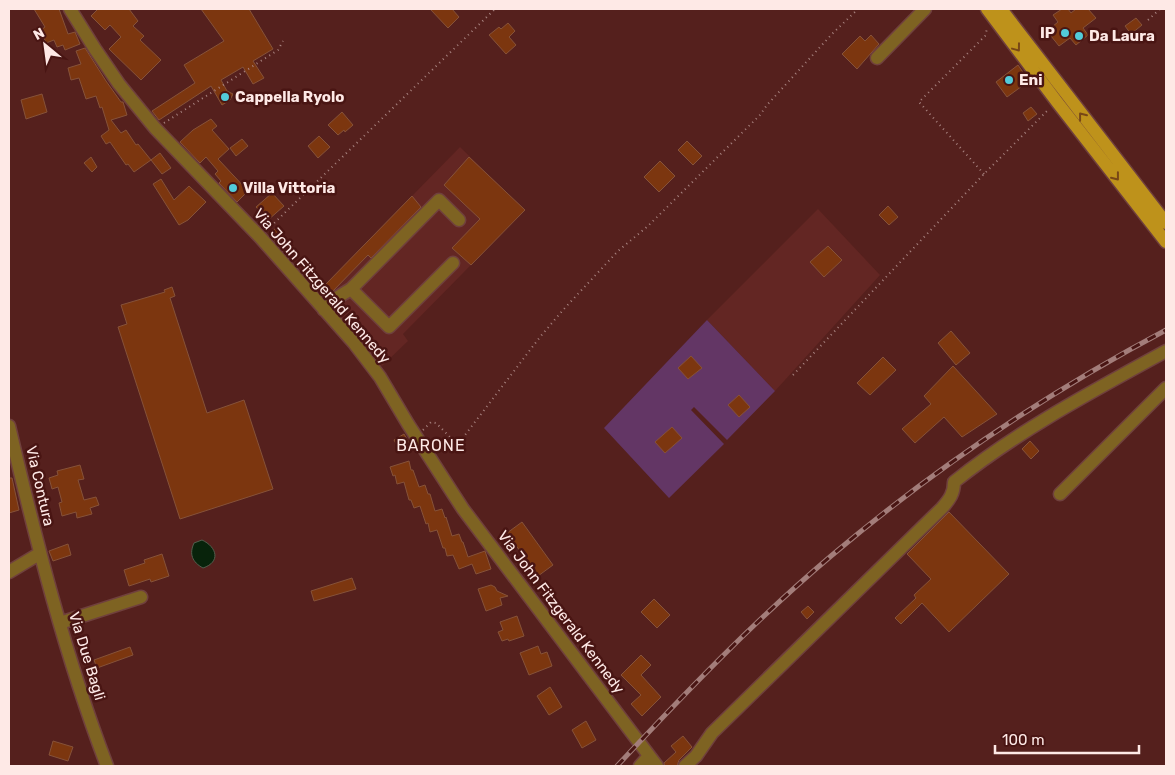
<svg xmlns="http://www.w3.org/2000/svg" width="1175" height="775" font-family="Rubik,sans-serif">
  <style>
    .built { fill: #632623 }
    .green { fill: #633665 }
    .water { fill: #08230b; stroke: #525e4d }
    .building { fill: #7c360f; stroke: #865239 }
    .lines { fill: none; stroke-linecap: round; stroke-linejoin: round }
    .minor-casing { stroke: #70403d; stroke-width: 15 }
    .major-casing { stroke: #70403d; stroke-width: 15 }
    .path { stroke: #a98481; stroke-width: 2; stroke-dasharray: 1 4; stroke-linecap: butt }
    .minor { stroke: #7e6322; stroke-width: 12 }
    .major { stroke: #be921b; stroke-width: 12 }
    .rail-casing { stroke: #a37d7a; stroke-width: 5 }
    .rail { stroke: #491513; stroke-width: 3; stroke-dasharray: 9; stroke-linecap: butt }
    .oneway { stroke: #784716 }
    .poi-dot { fill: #52cbd9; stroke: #491513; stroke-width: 2 }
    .labels { text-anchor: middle; stroke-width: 5; stroke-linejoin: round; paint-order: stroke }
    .poi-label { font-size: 15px; font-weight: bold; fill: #fee9e6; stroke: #491513; text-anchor: start }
    .street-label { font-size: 15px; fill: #fee9e6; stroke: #491513 }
    .neighbourhood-label { font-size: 16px; letter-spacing: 1px; fill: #fee9e6; stroke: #491513 }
  </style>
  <rect width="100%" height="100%" fill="#55201d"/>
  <path class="built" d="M460 147 525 210 403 334 408 341 382 366 317 293Z
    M818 209 880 275 775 391 707 320Z"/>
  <path class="green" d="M707 320 775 391 727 440 694 407 691 410 724 444 669 498 604 428Z"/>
  <path class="water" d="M202 540C217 547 221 562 203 568 192 562 189 554 194 543Z"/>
  <path class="building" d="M34 9H59L68 34 75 32 80 44 65 50 63 45 57 47 54 40 46 43 41 30 45 27Z
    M98 9H129L138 21 133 26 144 36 140 40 161 60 141 80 109 49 121 37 110 25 105 30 91 16Z
    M201 9H249L273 49 253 61 264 78 253 84 243 67 221 80 227 91 233 94 230 100 222 105 211 86 159 120 152 111 195 83 184 65 224 41Z
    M430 9H452L459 17 448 28Z
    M1062 9H1068L1071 13 1076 9H1088L1096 18 1083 28 1088 35 1076 45 1070 38 1059 46 1047 31 1058 22 1053 15Z
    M1136 18 1142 25 1131 34 1125 26Z
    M508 23 515 31 509 37 516 45 506 54 489 35 499 27 501 29Z
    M871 35 879 44 857 69 842 54 860 36 865 41Z
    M85 48 106 81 121 102H123L127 115 111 120 121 133 126 130 136 145 138 144 151 160 134 172 128 164 126 165 110 142 106 144 101 136 109 130 102 107 100 108 96 96 86 99 79 78 71 80 68 68 81 64 76 51Z
    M1018 65 1029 81 1007 97 996 82Z
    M42 94 47 112 26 119 21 100Z
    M1031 107 1037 114 1028 121 1023 113Z
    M342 112 353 125 345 132 344 130 338 135 328 125Z
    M211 119 217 126 212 130 229 149 218 159 248 191 237 202 219 183 221 181 215 174 218 171 206 157 200 163 180 142 193 130Z
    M319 136 330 147 318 158 308 146Z
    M242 139 248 146 236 156 230 148Z
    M687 141 702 156 693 165 678 150Z
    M160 153 171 168 162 174 151 160Z
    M91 157 97 167 92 172 84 163Z
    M469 157 525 210 471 265 452 248 480 219 444 185Z
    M660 161 675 176 659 192 644 177Z
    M161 179 174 200 189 186 206 202 188 220 179 225 153 184Z
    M272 193 284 206 268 220 256 207Z
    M412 196 421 207 371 258 368 255 331 293 324 286Z
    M888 206 898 217 889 225 879 215Z
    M276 228 295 249 287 255 269 234Z
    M828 246 842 260 824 277 810 262Z
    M172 287 175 296 170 298 207 413 244 400 273 489 180 519 118 327 127 324 121 305 165 292 164 290Z
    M951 331 970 353 956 365 938 343Z
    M691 356 702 368 688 379 678 368Z
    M883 357 896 370 870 395 857 383Z
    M953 366 997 414 962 437 944 417 915 443 902 429 931 404 924 396Z
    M739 395 750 407 739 417 728 405Z
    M672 427 682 438 665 453 655 442Z
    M404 434 409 443 399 449 394 440Z
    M1030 441 1039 451 1031 459 1022 449Z
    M409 461 411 470H413L419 487 425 485 428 494H430L435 511 442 509 445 518 446 517 452 536 459 534 462 542H463L468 557 485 551 491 569 476 574 472 564 459 569 453 555 447 556 445 548H443L437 530 430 532 428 523 426 524 420 506 414 508 411 500H409L404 482 397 484 395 475 393 476 390 467Z
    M80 465 84 479 78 480 84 500 96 497 99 505 90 508 92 514 77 518 76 512 62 516 59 503 62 502 58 487 52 489 49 478 58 475 57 471Z
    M9 478H12L19 510 9 513Z
    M949 512 1009 574 949 632 922 603 901 624 895 618 916 598 914 595 931 579 907 554Z
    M522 522 553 565 538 576 507 533Z
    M68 544 71 555 53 561 49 551Z
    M162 554 169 576 151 582 150 579 129 586 124 570 145 563 144 560Z
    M352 578 356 589 314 601 311 591Z
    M491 585 495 587 497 591 508 596 500 598 502 605 486 611 478 589Z
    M654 599 670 615 657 628 641 612Z
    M808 606 814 612 807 619 801 612Z
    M517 616 524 636 509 641 508 639 502 641 498 632 503 630 500 622Z
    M538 646 541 654 547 652 552 666 529 675 520 653Z
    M130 647 133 655 97 668 94 660Z
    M641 655 651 665 641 675 661 697 642 716 631 704 641 695 621 675Z
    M550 687 562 707 549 715 537 696Z
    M586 721 596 740 582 748 572 730Z
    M683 736 692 747 679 760 677 766H665L664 763 676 752 671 746Z
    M53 741 73 747 68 761 49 755Z"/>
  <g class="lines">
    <defs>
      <path id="minor" d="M70 9 95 49 119 84 155 128 260 237 354 343 380 377 408 424 463 509 657 766
        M877 58 925 9
        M351 289 389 327 453 263
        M324 310 338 297 351 289 439 200 459 220
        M9 426C36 541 65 656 107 766
        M1060 494 1166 388
        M9 572 39 554
        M60 623 141 597
        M640 766 649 756
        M685 766 696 756 712 733 942 508C950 499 954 493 954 482 1019 430 1093 391 1166 351"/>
      <path id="major" d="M987 9 1057 102 1166 242
        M1001 9 1166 223"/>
    </defs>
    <use href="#minor" class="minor-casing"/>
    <use href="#major" class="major-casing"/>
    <path class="path" d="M1148 20 1160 9
      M164 123 278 50 283 41
      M984 174 919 102 985 36 987 29 986 27
      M267 230 495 9
      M793 375 984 174 1048 110
      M423 430 431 422 436 423 453 440 462 439 540 337 563 310 618 251 648 226 760 115 767 105 832 34 858 9"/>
    <use href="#minor" class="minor"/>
    <use href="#major" class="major"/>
    <defs>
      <path id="rail" d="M617 766C685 693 754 621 831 556 934 469 1047 393 1166 330"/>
    </defs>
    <use href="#rail" class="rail-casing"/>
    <use href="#rail" class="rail"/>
  </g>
  <defs><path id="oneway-chevron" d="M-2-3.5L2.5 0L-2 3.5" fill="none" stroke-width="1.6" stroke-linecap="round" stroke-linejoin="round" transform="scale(1.25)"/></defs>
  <g class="oneway">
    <use href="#oneway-chevron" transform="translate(1017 48) rotate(53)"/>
    <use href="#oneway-chevron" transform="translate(1082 116) rotate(-128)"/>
    <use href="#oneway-chevron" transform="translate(1116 177) rotate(52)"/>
  </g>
  <g class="poi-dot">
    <circle cx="1065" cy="33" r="5"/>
    <circle cx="1079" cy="36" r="5"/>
    <circle cx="1009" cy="80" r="5"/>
    <circle cx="225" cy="97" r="5"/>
    <circle cx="233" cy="188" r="5"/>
  </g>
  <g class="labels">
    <g class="poi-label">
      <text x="1055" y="38" text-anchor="end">IP</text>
      <text x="1089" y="41">Da Laura</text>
      <text x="1019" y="85">Eni</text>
      <text x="235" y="102">Cappella Ryolo</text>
      <text x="243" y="193">Villa Vittoria</text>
    </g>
    <g class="street-label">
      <text transform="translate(322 286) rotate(49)" y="5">Via John Fitzgerald Kennedy</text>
      <text transform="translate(40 486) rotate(77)" y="5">Via Contura</text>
      <text transform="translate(561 612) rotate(53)" y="5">Via John Fitzgerald Kennedy</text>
      <text transform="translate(87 656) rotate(73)" y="5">Via Due Bagli</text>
    </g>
    <g class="neighbourhood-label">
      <text x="431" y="451">BARONE</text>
    </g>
  </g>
  <rect width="1175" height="775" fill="none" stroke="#fee9e6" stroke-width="20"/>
  <g transform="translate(45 45) rotate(331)" stroke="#491513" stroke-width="4" paint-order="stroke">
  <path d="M0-4L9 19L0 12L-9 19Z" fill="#fee9e6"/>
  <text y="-8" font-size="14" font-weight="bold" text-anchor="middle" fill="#fee9e6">N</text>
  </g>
  <path d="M995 745v8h144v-8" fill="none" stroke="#fee9e6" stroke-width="2.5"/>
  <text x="1002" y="745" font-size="15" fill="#fee9e6" stroke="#491513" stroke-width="4" paint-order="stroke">100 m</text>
</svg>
